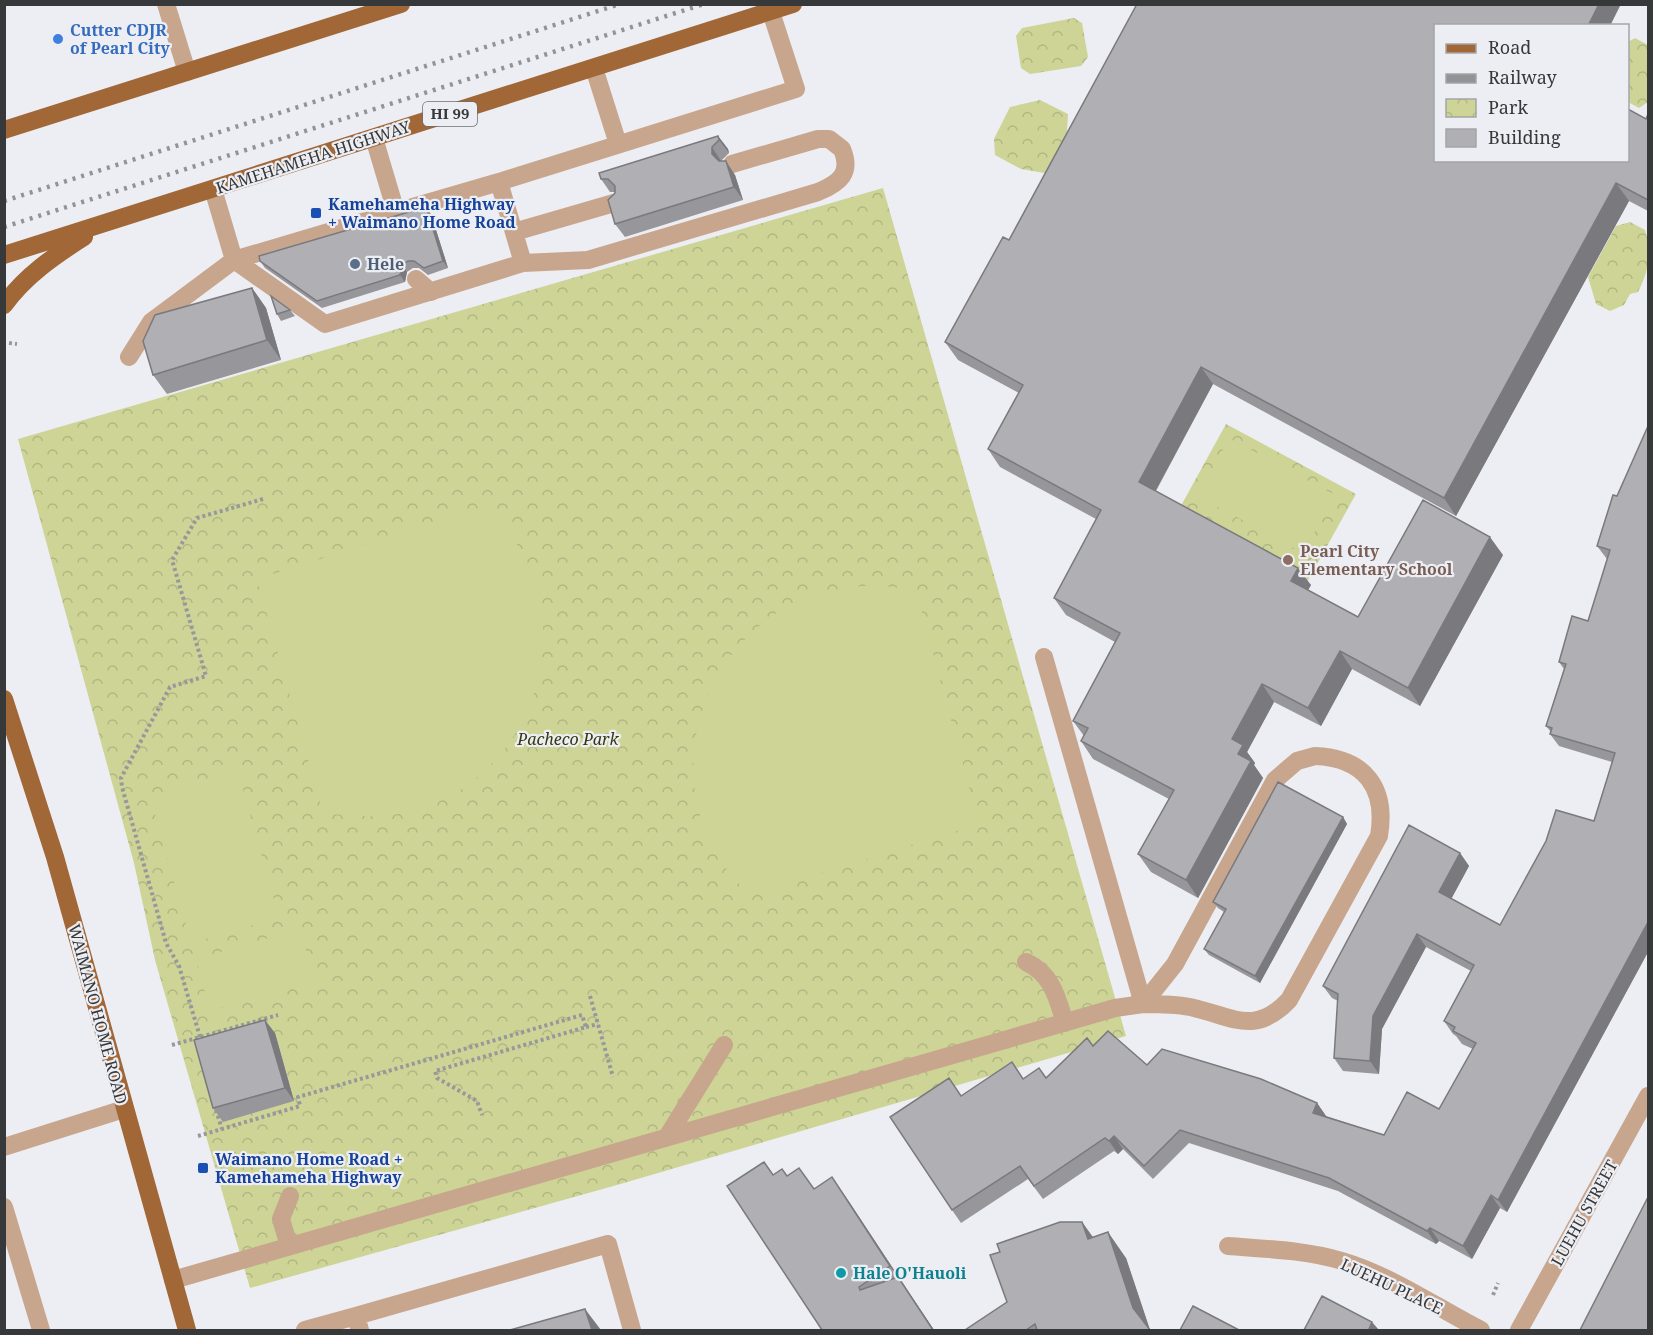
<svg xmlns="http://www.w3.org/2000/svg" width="1653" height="1335" font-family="'Noto Serif',serif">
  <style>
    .park { fill: url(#park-crowns) }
    .pitch { fill: #cdd496 }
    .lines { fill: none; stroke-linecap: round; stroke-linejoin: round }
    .path { stroke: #97989b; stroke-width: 4; stroke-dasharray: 3 3; stroke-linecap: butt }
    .minor { stroke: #c7a68d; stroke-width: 18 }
    .major { stroke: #a16737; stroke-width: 18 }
    .rail { stroke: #929397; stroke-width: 4.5; stroke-dasharray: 3 6; stroke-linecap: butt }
    .wall { fill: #96969b }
    .shaded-wall { fill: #7a7a7e }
    .building { fill: #afafb4; stroke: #7a7a7e; stroke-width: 1.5 }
    .shop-dot { fill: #3f7fe0; stroke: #edeef3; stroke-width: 2 }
    .transit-dot { fill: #1a4fb4; stroke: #edeef3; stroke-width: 2 }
    .service-dot { fill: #5c6f8a; stroke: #edeef3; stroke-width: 2 }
    .education-dot { fill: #8d6e63; stroke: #edeef3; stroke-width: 2 }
    .culture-dot { fill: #0f9aa8; stroke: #edeef3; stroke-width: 2 }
    .labels { text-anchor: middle; stroke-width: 4.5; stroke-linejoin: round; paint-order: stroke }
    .shield { fill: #edeef3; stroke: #6e6f72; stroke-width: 1.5 }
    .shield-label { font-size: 15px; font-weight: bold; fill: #37383a }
    .shop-label { font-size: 16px; font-weight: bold; fill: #366cbe; stroke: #edeef3; text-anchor: start }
    .street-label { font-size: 16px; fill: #37383a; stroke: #edeef3 }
    .transit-label { font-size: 16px; font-weight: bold; fill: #164399; stroke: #edeef3; text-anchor: start }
    .service-label { font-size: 16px; font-weight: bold; fill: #4e5e75; stroke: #edeef3; text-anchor: start }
    .education-label { font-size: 16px; font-weight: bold; fill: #785e54; stroke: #edeef3; text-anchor: start }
    .park-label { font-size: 16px; font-style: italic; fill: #353912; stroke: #edeef3 }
    .culture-label { font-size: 16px; font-weight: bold; fill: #0d838f; stroke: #edeef3; text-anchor: start }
  </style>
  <defs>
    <pattern id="park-crowns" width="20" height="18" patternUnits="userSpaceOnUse" patternTransform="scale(1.5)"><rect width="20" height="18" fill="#cdd496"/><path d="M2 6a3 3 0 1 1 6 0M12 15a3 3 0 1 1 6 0" fill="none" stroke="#b1b782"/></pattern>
  </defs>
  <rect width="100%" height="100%" fill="#edeef3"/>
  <path class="park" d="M1074 18 1082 23 1088 57 1081 66 1030 74 1021 68 1016 36 1022 28Z
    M1635 38 1648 45V102L1639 108 1628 102V42Z
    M1040 100 1068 114 1066 148 1050 174 1021 169 995 155 994 139 1010 107Z
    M883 188 1126 1036 617 1185 250 1288 155 960 134 863 18 439Z
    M1630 222 1645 230C1652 253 1649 271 1638 292L1630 294 1624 305 1610 311 1596 304 1588 277 1616 226Z
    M1226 424 1356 494 1307 582 1177 513Z"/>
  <path class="pitch" d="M1229 438 1335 495 1303 553 1198 496Z
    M486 506C510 531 527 556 538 589 544 609 544 632 542 653 535 727 486 791 413 811 383 819 353 816 323 813L257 579Z
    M873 585 916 590 979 824 750 895C735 880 720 864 711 845 668 756 706 647 794 603 819 590 846 588 873 585Z
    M238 771 279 918 191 943 150 796Z
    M300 929 315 981 210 1011 196 959Z"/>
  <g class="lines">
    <path class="path" d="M9 343 17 344
      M590 996 613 1077
      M586 1027 598 1024
      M200 1037 179 966 166 943 122 787 121 778 170 687 206 676 172 560 197 518 263 499
      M172 1045 278 1015
      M216 1110 222 1129
      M198 1136 300 1106 298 1097 582 1015 586 1027 435 1071 437 1078 477 1101 482 1115
      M1493 1295 1498 1283"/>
    <path class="minor" d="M166 4 187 72
      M594 68 618 144
      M499 182 796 89 771 12
      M514 232 614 203
      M234 260 325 324 523 263 499 182 396 212
      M234 260 396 212 374 138
      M523 263 588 260 818 192C840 183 852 173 842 149L829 139H818L732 164
      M416 279 431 292
      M129 357 151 322 234 260 213 189
      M1315 756C1365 758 1387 788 1379 836L1289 1000C1254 1037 1232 1016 1190 1007 1174 1004 1159 1004 1143 1004L1175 964 1275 780 1297 761Z
      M1026 962C1052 974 1057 997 1065 1023
      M667 1137 724 1045
      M4 1147 124 1109
      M4 1207 41 1330
      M289 1246 281 1219 290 1196
      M1228 1246C1266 1249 1306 1250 1342 1261 1390 1275 1436 1307 1481 1330
      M173 1280 1115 1008 1143 1004 1044 657
      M356 1316 608 1244 632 1330
      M305 1330 356 1316 360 1330
      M1519 1330 1648 1096"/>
    <path class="major" d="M4 130 401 4
      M4 255 793 4
      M4 305C25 276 54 256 84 237
      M4 699 55 857 187 1330"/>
    <path class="rail" d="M4 201 620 4
      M4 227 704 4"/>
  </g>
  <path class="wall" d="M1436 26 1646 119 1648 114V211L1629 201 1456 516 1213 384 1156 491 1311 585 1308 590 1358 617 1503 555 1420 706 1352 669 1321 726 1274 702 1247 752 1255 763 1254 765 1263 778 1198 898 1151 872 1138 854 1169 799 1093 759 1081 741 1084 736 1073 721 1115 642 1066 615 1054 598 1096 519 1000 467 988 449 1019 393 958 360 945 342 1009 240Z
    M718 136 728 149 729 153 721 161 735 175 743 200 625 237 615 224V192H610L601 179Z
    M431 214 448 268 428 275 419 268H413L407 272 405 282 322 308 265 268 260 261Z
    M252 288 266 308 281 360 167 394 153 375Z
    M290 310 295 316 281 321 277 314Z
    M1613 495 1648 952 1507 1212 1500 1208 1472 1259 1439 1241 1436 1244 1338 1191 1189 1143 1153 1179 1123 1149 1118 1154 1114 1151 1043 1199 1028 1179 961 1223 952 1210 1024 1079 1046 1078 1093 1046 1147 1065 1317 1103 1326 1116 1384 1135 1439 1109 1473 1049 1462 1044 1456 1036 1453 1034 1444 1021 1471 971 1426 947 1382 1029 1379 1074 1343 1071 1334 1058 1338 1001 1332 998 1323 986 1460 853 1469 866 1451 899 1500 925 1594 821 1612 762 1559 746 1550 734 1551 732 1546 726 1564 669 1559 662 1588 621 1607 559 1597 546Z
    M1343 817 1347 824 1260 983 1209 955 1204 949 1224 912 1218 908 1213 902Z
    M275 1033 294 1101 223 1122 213 1108Z
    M773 1175 787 1176 814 1189 832 1177 934 1330H822Z
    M1082 1222 1093 1237 1126 1258 1150 1330H965L1007 1302Z"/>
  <path class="shaded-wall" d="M1599 4H1621L1610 26H1588Z
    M718 136 728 149 729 153 719 140Z
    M712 147 721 161V168L712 154Z
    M726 161 735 175 743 200 734 187Z
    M1616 183 1629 201 1456 516 1444 498Z
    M426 207 431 214 448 268 443 261Z
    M402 265 407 272 405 282 400 275Z
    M252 288 266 308 281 360 267 340Z
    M1201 367 1213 384 1151 499 1139 482Z
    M1490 537 1503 555 1420 706 1408 688Z
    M1298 568 1311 585 1303 599 1291 581Z
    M1340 651 1352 669 1321 726 1308 708Z
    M1262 684 1274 702 1247 752 1255 763 1254 765 1263 778 1198 898 1186 880 1238 754 1232 739Z
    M1343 817 1347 824 1260 983 1255 976Z
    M1460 853 1469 866 1448 905 1439 892Z
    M1648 922V952L1507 1212 1498 1200Z
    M1417 934 1426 947 1382 1029 1379 1074 1370 1061 1373 1016Z
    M265 1020 275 1033 294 1101 285 1088Z
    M1317 1103 1326 1116 1322 1125 1313 1113Z
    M1114 1136 1123 1149 1118 1154 1109 1141Z
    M832 1177 850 1203 908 1291 890 1266Z
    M1491 1195 1500 1208 1472 1259 1463 1246Z
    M1082 1222 1100 1248 1088 1239Z
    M1430 1228 1439 1241 1436 1244 1427 1231Z
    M1108 1232 1126 1258 1150 1330 1133 1308Z
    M898 1277 916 1303 934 1330H933Z
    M585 1309 601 1330H592Z
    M1372 1322 1379 1330H1370L1369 1329Z"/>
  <path class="building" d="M1137 4H1599L1588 26H1436V160H1628V109L1646 119 1648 114V200L1616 183 1444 498 1201 367 1139 482 1298 568 1291 581 1358 617 1423 500 1490 537 1408 688 1340 651 1308 708 1262 684 1232 739 1243 745 1238 754 1251 761 1186 880 1138 854 1174 790 1081 741 1088 728 1073 721 1120 633 1054 598 1101 510 988 449 1023 385 945 342 1003 237 1009 240Z
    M718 136 719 140 712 147V154L719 161H726L734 187 615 224 608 200 615 193V186L608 179H601L599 173Z
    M426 207 443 261 424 268 414 261H408L402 265 400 275 317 301 260 261 259 256Z
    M252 288 267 340 153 375 143 341 155 315Z
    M271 296 290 310 277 314Z
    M1648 426V922L1498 1200 1491 1195 1463 1246 1430 1228 1427 1231 1329 1178 1180 1130 1144 1166 1114 1136 1109 1141 1105 1138 1034 1186 1020 1166 952 1210 890 1117 949 1078 961 1096 1012 1062 1023 1079 1039 1068 1046 1078 1087 1038 1093 1046 1108 1031 1147 1065 1162 1049 1261 1079 1317 1103 1313 1113 1384 1135 1407 1092 1439 1109 1476 1043 1453 1031 1455 1027 1444 1021 1474 965 1417 934 1373 1016 1370 1061 1334 1058 1338 994 1323 986 1409 825 1460 853 1439 892 1500 925 1546 841 1556 810 1594 821 1615 753 1550 734 1552 728 1546 726 1566 664 1559 662 1572 616 1588 621 1610 550 1597 546 1613 495 1617 496Z
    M1278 782 1343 817 1255 976 1204 949 1226 909 1213 902Z
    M265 1020 285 1088 213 1108 194 1040Z
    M764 1162 773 1175 782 1169 787 1176 799 1168 814 1189 832 1177 890 1266 859 1287 860 1290 898 1277 933 1330H822L727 1186Z
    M1648 1197V1330H1580Z
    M1060 1222H1082L1088 1239 1108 1232 1133 1308 1150 1330H1037L1035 1324 1026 1330H965L1007 1302 990 1255 1000 1252 997 1244Z
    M1322 1296 1372 1322 1369 1329 1373 1330H1304Z
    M1193 1306 1239 1330H1180Z
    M585 1309 592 1330H510Z"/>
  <circle class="shop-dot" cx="58" cy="39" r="6"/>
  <g class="transit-dot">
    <rect x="310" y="207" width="12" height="12" rx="3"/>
    <rect x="197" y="1162" width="12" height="12" rx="3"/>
  </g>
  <circle class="service-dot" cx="355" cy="264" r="6"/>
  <circle class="education-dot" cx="1288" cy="560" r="6"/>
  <circle class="culture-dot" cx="841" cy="1273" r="6"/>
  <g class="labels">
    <rect class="shield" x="423" y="102" width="54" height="24" rx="4.5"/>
    <g class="shield-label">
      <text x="450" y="119">HI 99</text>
    </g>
    <g class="shop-label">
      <text x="70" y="36">Cutter CDJR<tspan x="70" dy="18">of Pearl City</tspan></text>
    </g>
    <g class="street-label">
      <text transform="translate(313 157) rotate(-18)" y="6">KAMEHAMEHA HIGHWAY</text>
      <text transform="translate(98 1014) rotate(75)" y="6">WAIMANO HOME ROAD</text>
      <text transform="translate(1584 1213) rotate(-61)" y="6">LUEHU STREET</text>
      <text transform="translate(1392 1286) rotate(25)" y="6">LUEHU PLACE</text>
    </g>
    <g class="transit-label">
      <text x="328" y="210">Kamehameha Highway<tspan x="328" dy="18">+ Waimano Home Road</tspan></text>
      <text x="215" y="1165">Waimano Home Road +<tspan x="215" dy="18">Kamehameha Highway</tspan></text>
    </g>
    <g class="service-label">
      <text x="367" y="270">Hele</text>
    </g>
    <g class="education-label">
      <text x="1300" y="557">Pearl City<tspan x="1300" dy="18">Elementary School</tspan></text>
    </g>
    <g class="park-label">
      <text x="568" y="745">Pacheco Park</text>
    </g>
    <g class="culture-label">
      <text x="853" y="1279">Hale O'Hauoli</text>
    </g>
  </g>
  <rect width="1653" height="1335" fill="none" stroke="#37383a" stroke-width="12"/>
  <rect x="1434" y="24" width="195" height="138" fill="#edeef3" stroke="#a4a5a9" stroke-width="1.5"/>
  <rect x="1446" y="44" width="30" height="9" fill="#a16737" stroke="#a4a5a9" stroke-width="1.5"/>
  <text x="1488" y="54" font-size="18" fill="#37383a">Road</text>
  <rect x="1446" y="74" width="30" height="9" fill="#929397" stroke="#a4a5a9" stroke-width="1.5"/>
  <text x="1488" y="84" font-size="18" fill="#37383a">Railway</text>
  <rect x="1446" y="99" width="30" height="18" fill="url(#park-crowns)" stroke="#a4a5a9" stroke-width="1.5"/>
  <text x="1488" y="114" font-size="18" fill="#37383a">Park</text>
  <rect x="1446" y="129" width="30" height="18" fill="#afafb4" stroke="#a4a5a9" stroke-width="1.5"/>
  <text x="1488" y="144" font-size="18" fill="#37383a">Building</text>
</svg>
